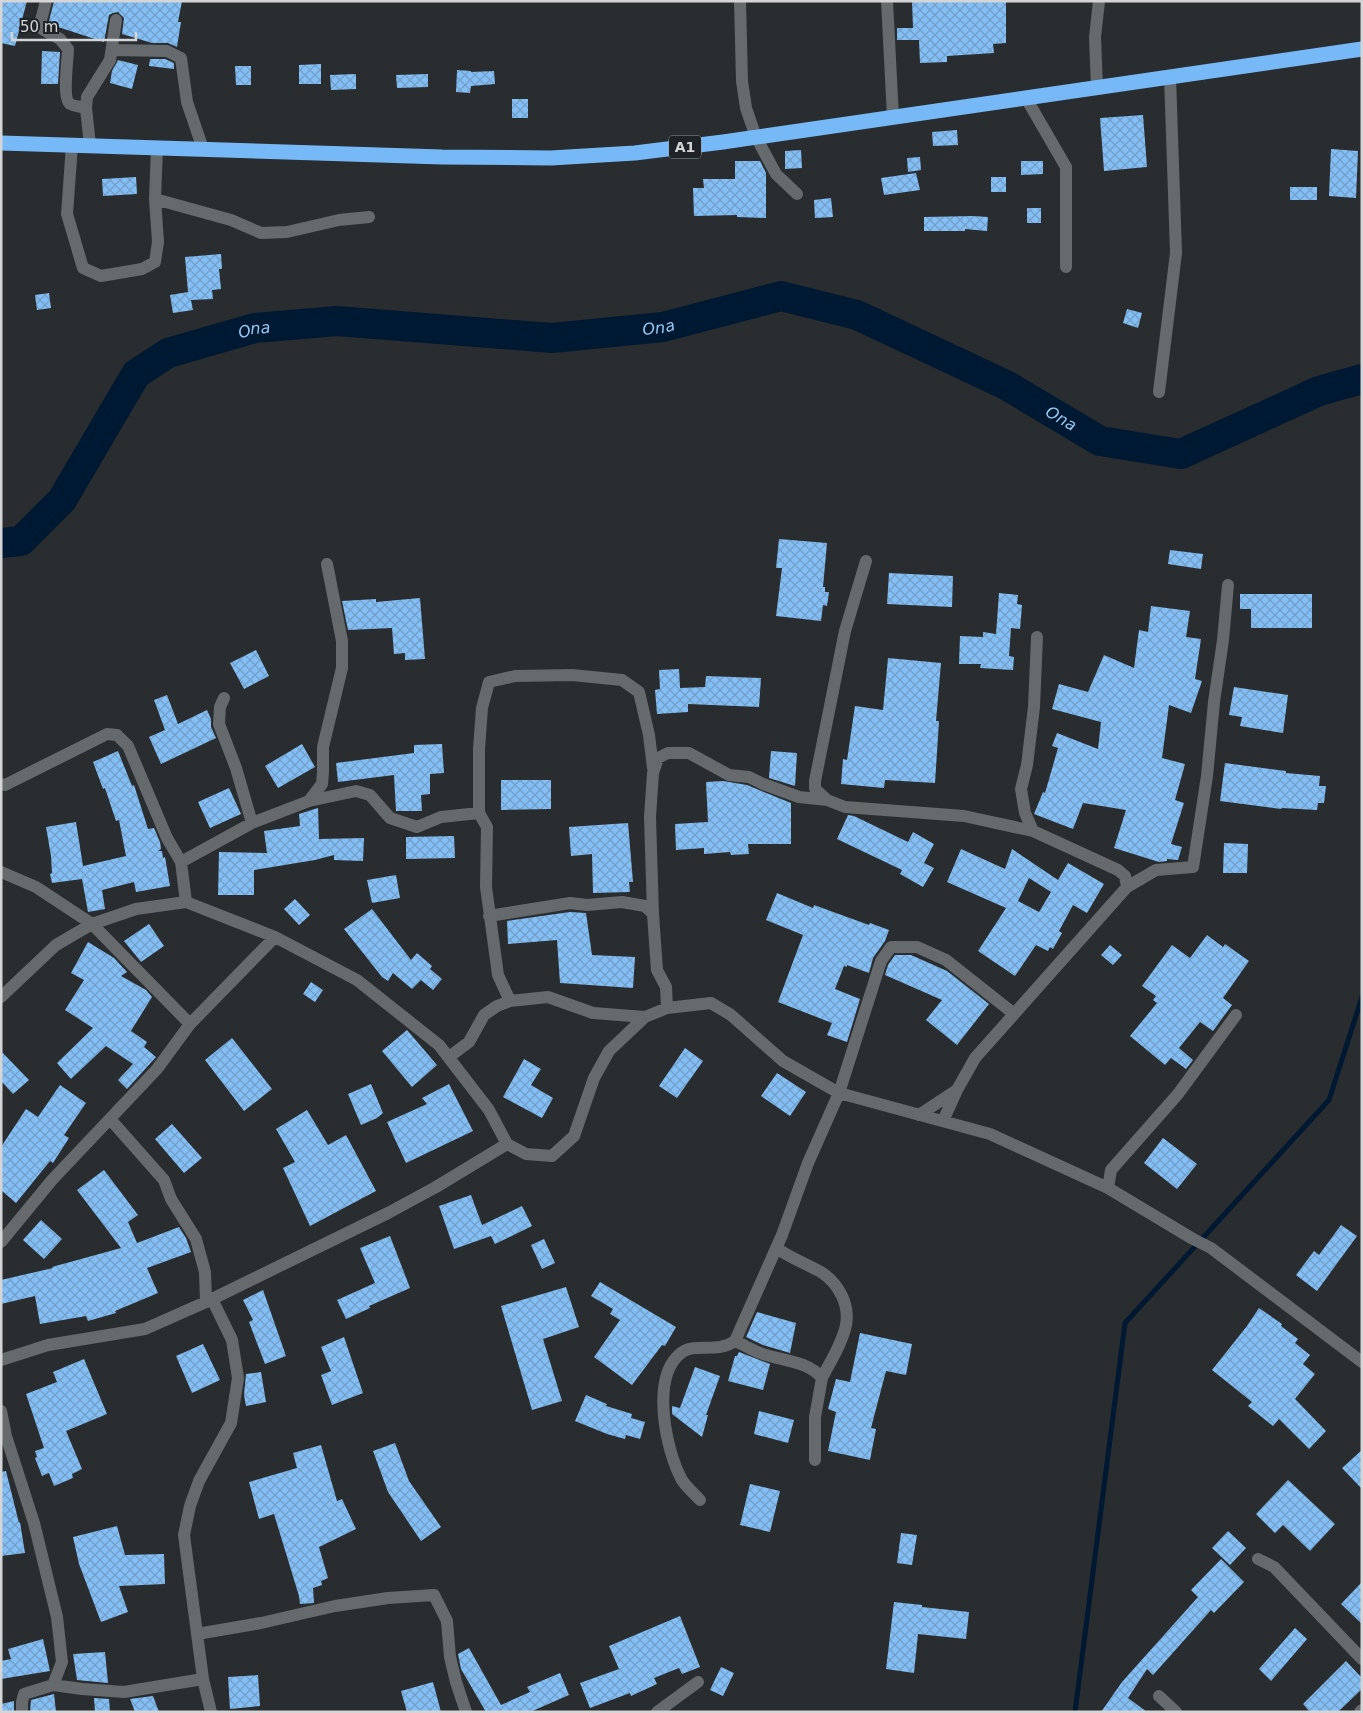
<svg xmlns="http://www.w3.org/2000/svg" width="1363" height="1713" font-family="'DejaVu Sans',sans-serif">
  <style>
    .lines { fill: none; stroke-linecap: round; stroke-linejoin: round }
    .stream { stroke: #001932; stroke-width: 5 }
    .river { stroke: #001932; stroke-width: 30 }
    .building { fill: url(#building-cross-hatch); fill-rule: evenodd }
    .street { stroke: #666a6d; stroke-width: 12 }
    .highway { stroke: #77b9f6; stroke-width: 15 }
    .labels { text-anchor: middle; stroke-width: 5; stroke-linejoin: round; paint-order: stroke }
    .shield { fill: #202326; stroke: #9da0a2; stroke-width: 1 }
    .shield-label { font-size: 14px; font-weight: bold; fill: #d3d5d7 }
    .water-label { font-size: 16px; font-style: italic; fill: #99c7f2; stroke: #202326 }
  </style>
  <defs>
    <pattern id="building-cross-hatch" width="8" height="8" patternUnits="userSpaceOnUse" patternTransform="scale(1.25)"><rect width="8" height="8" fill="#83bff5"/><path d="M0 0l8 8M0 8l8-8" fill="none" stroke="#729fc8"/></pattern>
  </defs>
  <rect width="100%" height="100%" fill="#2a2d2f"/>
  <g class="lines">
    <path class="stream" d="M1075 1712 1125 1323 1329 1100 1362 997"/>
    <path class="river" id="s1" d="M1 543 21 541 62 500 136 374 168 353 255 328 337 321 552 338 663 327 781 296 857 315 1006 385 1100 441 1181 454 1319 391 1362 379"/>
  </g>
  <path class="building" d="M1 1H27L15 46 1 43Z
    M54 1H182L178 22H181L177 47 168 43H152L122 34 124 18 118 12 113 13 109 15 104 42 52 25 50 24 49 21Z
    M912 1H1006V43L993 44 994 53 947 56V62L920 63 919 40H897V28H913Z
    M42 51 60 52 58 84H41Z
    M150 59H165L174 63V69L149 66Z
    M118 60 138 65 132 89 110 83 112 71Z
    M321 64V84H299V65Z
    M235 66H251V85H236Z
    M457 70 471 71V72L494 71 495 84 471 86 470 93 456 92Z
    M356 74V89L331 90 330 75Z
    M428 74V87L397 88 396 75Z
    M512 99H528V118H512Z
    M1143 115 1147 167 1104 171 1100 118Z
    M957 130 958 145 933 146 932 132Z
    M1331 149 1358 151 1356 198 1329 196Z
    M801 150 802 168 785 169V151Z
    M920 157 921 170 908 172 907 158Z
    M735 161H760L766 173V218L737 217V215L694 216 693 188H704L703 179H735Z
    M1021 161H1043V174L1021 175Z
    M916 173 920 190 884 195 881 178Z
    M136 177 137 194 103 196 102 179Z
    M991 177H1006V192H991Z
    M1290 187H1317V200H1290Z
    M831 198 833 217 815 218 814 200Z
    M1027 208H1041V223H1027Z
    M973 216 988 217 987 231 965 229V231H924V217Z
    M221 254 222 269H219L221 289 212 290 213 299 191 300 193 310 173 313 170 295 188 292 185 257Z
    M49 293 51 308 37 310 35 295Z
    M1127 309 1142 313 1138 328 1123 323Z
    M779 539 827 543 823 587H825V592H829L827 606 823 605 821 621 776 616 782 568H776Z
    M1170 550 1203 554 1201 569 1168 564Z
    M889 573 953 576 952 607 887 604Z
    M999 593 1018 595 1017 604 1022 605 1020 629 1011 628 1009 656 1014 657 1013 670 980 668 981 664H959L960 636 983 637V632L996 634Z
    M1240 594H1312V628H1251V609H1240Z
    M420 598 425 659 405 660V653L394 654 392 628 348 630 342 601 376 599V602Z
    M1151 606 1190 611 1186 637 1201 639 1195 679 1202 681 1191 713 1169 705 1162 758 1185 764 1175 800 1184 803 1171 844 1182 847 1178 860 1167 859V861L1159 862 1114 848 1126 810 1083 803 1073 829 1034 814 1043 792 1045 793 1058 748 1052 746 1057 733 1098 749 1101 722 1052 709 1059 684 1088 692 1104 655 1134 668 1139 630 1148 632Z
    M256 650 269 676 244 689 230 663Z
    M888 658 941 663 936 721H939L935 783 885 780 884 788 841 784 843 759 847 760 855 706 883 710Z
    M679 669 680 688 705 687 706 676 761 678 759 707 688 704V712L657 714 655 690 660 689 659 670Z
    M1234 687 1288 695 1283 733 1240 726 1242 717 1229 715Z
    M167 695 178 724 207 710 211 719V727L216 738 161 764 149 737 165 730 154 700Z
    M302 744 315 767 278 788 265 766Z
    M442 744 444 773 430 774V794L421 795 422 811H396L394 775 338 782 336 763 414 753V745Z
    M118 751 132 786 134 785 148 829 154 828 160 842 161 849 158 851H162L163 858 165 857 170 886 136 892 134 882 102 890 105 909 88 912 82 879 52 883 50 874 52 873 51 856 46 827 76 822 83 866 126 856 119 820 116 821 105 788 103 789 93 762Z
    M771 751 797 753 795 786 769 778Z
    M1225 763 1286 771V773L1320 776 1319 786H1326L1324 803H1318L1317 810 1282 808 1281 809 1220 801Z
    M501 780H551V809L501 810Z
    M723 781 747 785 791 803V844H748L749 854 731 855 730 852 704 854V848L676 850 675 824 708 822 706 782Z
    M229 788 241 814 210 828 198 802Z
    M318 808 319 839 364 838 363 861 334 860V855L315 860 254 870V895H218L219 852 267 853 264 831 300 826 299 814Z
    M848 815 854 816 908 842 913 832 934 844 924 863 934 868 923 887 900 874 902 870 837 839Z
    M628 823 633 882H629L630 892 593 893 592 854 571 856 569 827Z
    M454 836 455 858 406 859V837Z
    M1224 843 1248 844 1247 873H1223Z
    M961 849 1005 869 1012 849 1058 880 1068 863 1104 884 1087 913 1073 905 1059 931 1062 933 1053 949 1050 947 1048 951 1036 945 1015 976 978 951 1006 908 947 882ZM1029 878 1051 892 1039 912 1018 901Z
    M396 875 400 898 372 903 367 880Z
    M777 893 813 908 814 905 869 925 870 923 889 930 885 941 873 958 869 973 847 965V967L844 966 835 989 860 999 847 1042 827 1035 832 1023 778 1002 803 935 766 920Z
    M295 899 310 915 299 925 284 909Z
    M372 909 411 960 417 953 432 966 430 969 442 979 433 990 421 980 412 989 393 973 388 981 382 977 344 929Z
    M570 912 586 913 592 955 635 957 633 988 560 983 557 940 508 944 507 921Z
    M149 924 164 946 141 962 124 941Z
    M1207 935 1223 947 1225 944 1249 961 1223 998 1232 1005 1213 1031 1200 1022 1179 1048 1193 1060 1186 1069 1171 1058 1165 1065 1130 1036 1157 1003 1153 1000 1156 996 1142 986 1172 945 1190 958Z
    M88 942 114 958 127 972 121 976 146 990 152 997 131 1031 147 1042 144 1047 156 1057 127 1089 118 1080 133 1064 106 1046 71 1079 57 1063 93 1028 65 1010 84 980 71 973Z
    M1110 945 1122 955 1113 965 1101 955Z
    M895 955H911L947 971 989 1004 957 1045 926 1020 942 1000 885 975 888 965Z
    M311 982 323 990 315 1002 303 994Z
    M407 1030 437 1065 412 1087 382 1051Z
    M232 1038 272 1089 244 1111 205 1060Z
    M685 1048 703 1061 677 1098 659 1086Z
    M1 1051 29 1080 13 1094 1 1081Z
    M524 1059 541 1069 531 1085 553 1098 542 1118 503 1097Z
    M777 1073 806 1092 790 1116 761 1096Z
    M371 1084 383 1113 377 1118 361 1125 348 1094Z
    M449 1084 473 1131 406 1163 387 1122 427 1104 422 1098Z
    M60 1085 86 1103 64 1135 69 1138 53 1163 50 1161 16 1203 1 1190V1147L26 1109 38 1117Z
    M307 1110 328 1145 346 1135 376 1191 310 1226 283 1168 295 1162 276 1129Z
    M172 1124 202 1158 184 1173 155 1139Z
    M1163 1138 1197 1164 1177 1189 1144 1163Z
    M104 1170 138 1215 128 1222 137 1243 179 1227 186 1238 191 1252 147 1268 158 1293 115 1311 116 1313 88 1321 86 1316 40 1324 35 1296 1 1304V1280L53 1268 52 1267 121 1248 77 1190Z
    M471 1195 482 1225 522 1206 532 1226 495 1244 491 1236 454 1249 439 1206Z
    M41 1220 62 1239 44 1259 23 1240Z
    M1341 1225 1357 1236 1317 1291 1296 1275 1314 1251 1319 1255Z
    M390 1236 410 1288 369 1306 370 1308 346 1319 337 1300 375 1283 360 1248Z
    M544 1239 555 1263 542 1269 531 1245Z
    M600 1282 676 1327 665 1346 662 1345 632 1385 594 1357 620 1320 610 1314 613 1309 591 1296Z
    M566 1287 579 1327 543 1339 562 1401 532 1410 501 1306Z
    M263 1290 286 1356 265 1364 249 1322 253 1320 243 1300Z
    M1259 1308 1282 1324 1281 1326 1298 1339 1295 1343 1310 1355 1303 1364 1315 1374 1295 1399 1326 1431 1309 1449 1279 1419 1273 1426 1248 1406 1252 1402 1212 1370 1247 1326Z
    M757 1312 796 1323 790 1353 763 1345 746 1337Z
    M860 1333 912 1344 906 1375 886 1371 871 1428 876 1429 870 1460 828 1451 836 1412 828 1409 836 1379 850 1382Z
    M344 1337 363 1393 332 1405 321 1375 331 1371 321 1347Z
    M203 1344 220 1380 192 1393 176 1356Z
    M739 1352 770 1364 763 1390 728 1381 735 1356H737Z
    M84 1359 107 1414 66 1431 82 1469 72 1474 73 1478 54 1486 49 1473 42 1476 35 1458 37 1457 35 1451 44 1448 26 1394 57 1382 53 1372Z
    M695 1367 720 1376 706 1415H708L702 1437 672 1414V1406L680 1408Z
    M261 1372 266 1402 246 1406 244 1395 246 1374Z
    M586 1395 607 1404 606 1406 632 1414 631 1418 645 1422 640 1439 626 1435 625 1439 607 1434 575 1421Z
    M759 1411 794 1420 788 1443 754 1434Z
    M395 1443 409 1481 441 1527 421 1541 388 1492 373 1451Z
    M321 1445 337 1501 342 1499 356 1529 319 1547 328 1578 321 1581 322 1585 313 1588 314 1603 300 1604 299 1596 274 1514 259 1519 249 1482 297 1468 293 1453Z
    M1362 1450V1489L1342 1468Z
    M6 1471 19 1523 20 1522 25 1553 1 1556V1472Z
    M1288 1480 1335 1524 1310 1551 1283 1525 1275 1533 1256 1514Z
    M750 1484 780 1491 770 1532 740 1525Z
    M117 1526 125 1555 164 1554 165 1584 119 1586 128 1612 101 1622 79 1564 73 1537Z
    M1228 1531 1246 1548 1230 1565 1212 1548Z
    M901 1533 917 1535 912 1565 897 1563Z
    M1221 1559 1244 1582 1214 1613 1211 1610 1153 1675 1147 1669 1128 1698 1147 1712H1101L1122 1682 1198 1597 1191 1590Z
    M1362 1582V1624L1341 1604Z
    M894 1602 922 1605V1607L969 1612 966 1639 918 1634 914 1673 886 1669Z
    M680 1616 700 1667 682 1674 679 1668 654 1678 657 1684 631 1696 630 1693 590 1708 580 1683 619 1669 609 1646Z
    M1295 1628 1307 1639 1271 1681 1259 1669Z
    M43 1639 50 1671 1 1679V1661L11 1659 8 1649Z
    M469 1648 501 1705 530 1692 527 1687 560 1673 569 1695 530 1712H486L461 1669 458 1654Z
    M105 1652 108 1683 77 1680 73 1654Z
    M1346 1661 1362 1678V1689L1338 1712H1310L1303 1704Z
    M721 1667 734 1673 723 1696 710 1690Z
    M258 1675 260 1706 230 1709 228 1677Z
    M433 1682 441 1712H407L401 1691Z
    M54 1694 56 1712H30L31 1700Z
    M153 1696 159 1712H135L130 1699Z
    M94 1698 109 1699 110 1712H95Z
    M14 1701V1712H1V1704Z"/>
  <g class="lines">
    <path class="street" d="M46 1 41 20 42 29 60 39 68 49C68 59 62 98 70 104 74 106 81 107 86 108
      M740 1 742 81 746 108 756 137 776 174 797 194
      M887 1 893 117
      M112 50 167 51 181 58 187 102 203 149
      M1097 88 1095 37 1099 1
      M1026 98 1066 167V267
      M72 145 67 214 83 268 101 276 142 269 155 262 158 242 155 199 157 147
      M90 145 86 108 87 97 110 60 116 20
      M155 199 231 220 261 233 287 232 339 220 369 217
      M1159 392 1176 253 1170 76
      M224 698 220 707 219 724 236 768 252 823
      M1 784 5 785 107 734 117 735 128 746 167 838 181 862 186 902
      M827 800 815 789V781L845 631 866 561
      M309 801 322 784 323 772V747L342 668V641L327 564
      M1033 831 1025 813 1021 789 1027 765 1034 707 1037 637
      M181 862 252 823 309 801 356 791 370 795 390 818 417 827 441 817 479 813
      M1 872 36 887 92 924 190 1024
      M489 916 570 903 587 905 622 902 645 906 653 914
      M1 997 56 945 92 924 136 909 186 902 275 937 357 980 439 1045 489 1110 507 1144 526 1154 552 1156 574 1136 594 1078 609 1051 645 1017 667 1008 711 1003 731 1015 783 1061 839 1093 990 1134 1108 1188 1193 1239 1211 1248 1362 1362
      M510 1001 498 975 486 887 487 827 479 813V749L482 708 489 682 515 676 572 675 622 680 639 692 649 735 653 768
      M667 1008 666 987 657 970 653 914 650 817 653 773 658 758 668 753H689L729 775 749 777 763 784 799 797 827 800 845 807 964 816 1033 831 1118 870 1125 876 1127 887
      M449 1057 469 1042 484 1015 497 1006 510 1001 548 997 593 1013 645 1017
      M919 1115 957 1090
      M110 1119 164 1180 171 1199 196 1239 205 1272 206 1302
      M943 1121 957 1090 975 1058 1127 887 1156 870 1193 867 1207 776 1214 702 1223 640 1228 585
      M1108 1188 1111 1170 1178 1094 1236 1015
      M1 1242 52 1180 157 1069 190 1024 275 937
      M776 1248C791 1258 806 1264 821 1272 838 1283 850 1304 846 1325 842 1344 830 1362 822 1378
      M735 1341C744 1345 752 1350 760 1353 781 1361 807 1360 822 1378L815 1417V1460
      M1 1360 48 1345 145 1329 206 1302 388 1213 436 1187 507 1144
      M1 1411 6 1436 34 1523 57 1617 62 1662 53 1685
      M700 1500C695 1494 686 1487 682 1480 666 1451 650 1377 681 1353 695 1342 717 1354 735 1341L782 1235 808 1163 839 1093 881 961 891 947H917L946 960 1013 1013
      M1258 1559 1274 1567 1362 1659
      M197 1634 261 1623 335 1606 388 1598 434 1595 447 1621 450 1657 456 1682 466 1712
      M1159 1696 1176 1712
      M22 1712V1702L24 1694 53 1685 82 1689 124 1692 203 1679
      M211 1712 203 1679 184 1535 190 1506 199 1481 231 1423 238 1378 232 1340 212 1299
      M657 1712 698 1682
      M1360 1712 1362 1710"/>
    <path class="highway" d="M1 143 442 157 551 158 635 153 723 142 1362 49"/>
  </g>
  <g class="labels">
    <rect class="shield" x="669" y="135.5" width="32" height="23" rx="4"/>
    <g class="shield-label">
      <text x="685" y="152">A1</text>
    </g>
    <g class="water-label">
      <text dy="6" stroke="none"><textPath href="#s1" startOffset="758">Ona</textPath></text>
      <text dy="6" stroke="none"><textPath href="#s1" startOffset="352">Ona</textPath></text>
      <text dy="6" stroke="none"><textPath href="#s1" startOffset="1192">Ona</textPath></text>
    </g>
  </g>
  <rect width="1363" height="1713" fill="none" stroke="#d3d5d7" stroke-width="5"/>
  <path d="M12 32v8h124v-8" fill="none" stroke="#d3d5d7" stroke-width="2.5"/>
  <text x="20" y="32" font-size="15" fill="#d3d5d7" stroke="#202326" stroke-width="4" paint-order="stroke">50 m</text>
</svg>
